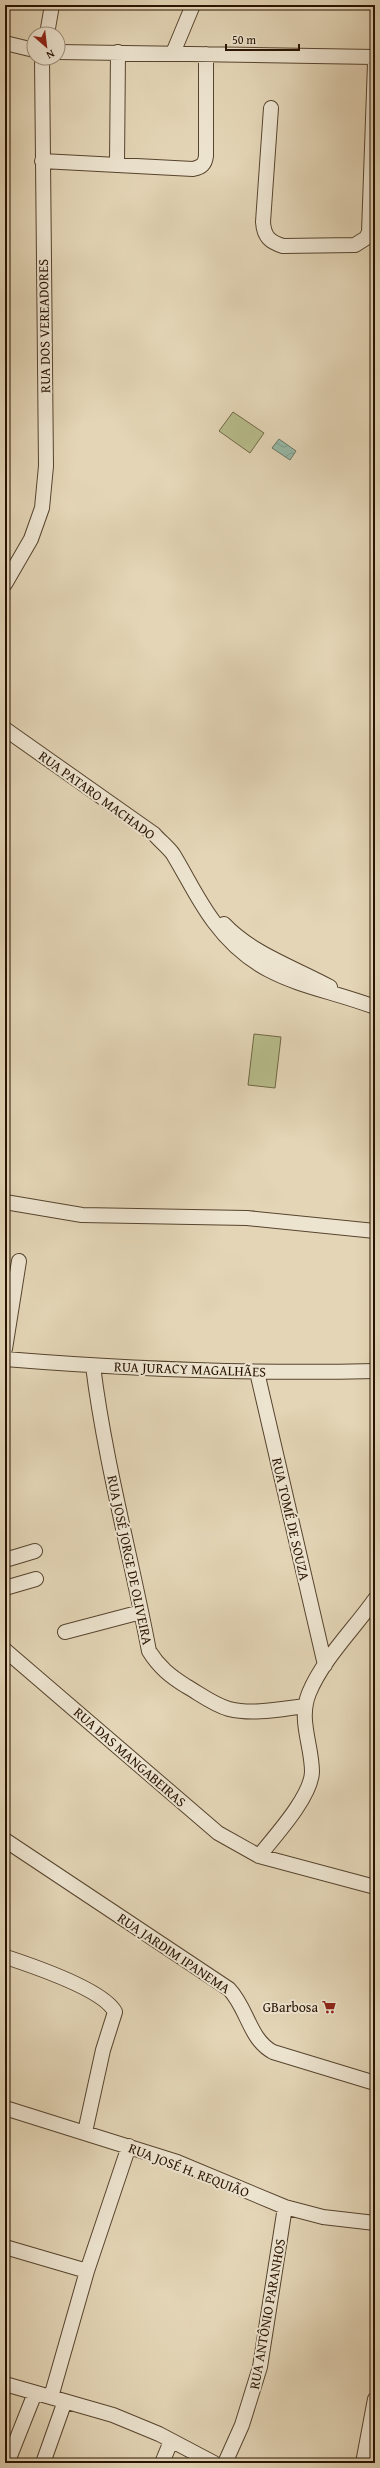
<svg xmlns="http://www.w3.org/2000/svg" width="380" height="2468" font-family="'Gentium Book Plus',serif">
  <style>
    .green { fill: #b7bc8b; stroke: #706846 }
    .water { fill: url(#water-waves); stroke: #6a7765 }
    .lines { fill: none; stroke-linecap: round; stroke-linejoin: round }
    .minor-casing { stroke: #57442e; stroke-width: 16 }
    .minor { stroke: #ede4d0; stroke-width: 14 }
    .labels { text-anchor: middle; stroke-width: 4; stroke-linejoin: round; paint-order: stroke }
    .street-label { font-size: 14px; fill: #281301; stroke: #ede4d0 }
    .poi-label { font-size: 14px; fill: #281301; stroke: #ede4d0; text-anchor: end }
  </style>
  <defs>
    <pattern id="water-waves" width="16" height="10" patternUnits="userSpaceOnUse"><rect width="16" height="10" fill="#96b9a8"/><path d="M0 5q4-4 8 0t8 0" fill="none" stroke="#819e8f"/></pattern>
  </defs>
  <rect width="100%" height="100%" fill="#e3d5b6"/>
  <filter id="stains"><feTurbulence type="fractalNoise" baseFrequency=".005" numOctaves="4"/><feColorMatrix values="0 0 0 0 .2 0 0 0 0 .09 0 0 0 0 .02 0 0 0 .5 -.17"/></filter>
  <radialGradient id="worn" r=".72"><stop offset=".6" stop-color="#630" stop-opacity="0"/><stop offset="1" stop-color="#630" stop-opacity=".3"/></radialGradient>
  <path class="green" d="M233 412 264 433 250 453 219 431Z
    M254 1034 281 1037 275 1088 248 1085Z"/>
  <path class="water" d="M279 439 296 451 290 460 272 448Z"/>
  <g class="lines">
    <defs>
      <path id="minor" d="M47 34 52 5
        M5 43 34 50
        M58 52 375 57
        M173 53 193 5
        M271 108 263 222C264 237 270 242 283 246L355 245 366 238 369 232 375 63
        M42 161 193 169C202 167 205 164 206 156V54
        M117 164 118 52
        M5 584 31 539 42 508 46 466 42 58
        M5 729 154 834C160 841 168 847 173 854 187 877 198 901 214 922 259 983 310 983 375 1007
        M224 924C251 953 295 968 330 987
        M5 1202 82 1215 247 1218 375 1231
        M5 1349 19 1261
        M5 1359C128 1369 252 1374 375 1371
        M93 1366C105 1462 131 1556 149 1651 159 1667 170 1676 186 1686 200 1694 214 1705 229 1709 253 1715 281 1709 305 1706
        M257 1372 325 1665
        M5 1560 35 1551
        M5 1588 36 1579
        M65 1632 141 1612
        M5 1650 218 1833 259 1856 375 1887
        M5 1840 229 1989C248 2009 249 2039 273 2052L375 2083
        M259 1856C275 1836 311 1797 312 1772 312 1745 298 1720 309 1693 323 1659 354 1629 375 1599
        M9 1958C33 1966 104 1990 115 2012L103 2050 85 2132
        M5 2108 177 2162 285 2207 323 2217 375 2223
        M5 2247 87 2271
        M5 2384 113 2415 159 2434 214 2463
        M51 2397 87 2271 129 2146
        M10 2456 35 2393
        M43 2463 65 2401
        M162 2463 171 2441
        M225 2463 242 2425 260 2367 285 2207
        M363 2463 375 2399"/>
    </defs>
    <use href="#minor" class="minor-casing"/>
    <use href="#minor" class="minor"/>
  </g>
  <defs>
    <symbol id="supermarket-bare" viewBox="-9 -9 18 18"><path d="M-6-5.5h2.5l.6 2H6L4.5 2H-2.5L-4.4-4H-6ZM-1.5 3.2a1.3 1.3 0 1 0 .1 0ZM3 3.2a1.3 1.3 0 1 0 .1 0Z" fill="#8f2418" stroke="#ede4d0" stroke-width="2.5" paint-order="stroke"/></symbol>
  </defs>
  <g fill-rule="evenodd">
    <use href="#supermarket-bare" x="319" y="1997" width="20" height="20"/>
  </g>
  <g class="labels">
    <g class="street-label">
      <text transform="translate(44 326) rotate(-91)" y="5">RUA DOS VEREADORES</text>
      <text transform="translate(97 795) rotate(36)" y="5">RUA PATARO MACHADO</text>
      <text transform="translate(190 1369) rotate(2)" y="5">RUA JURACY MAGALHÃES</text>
      <text transform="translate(291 1519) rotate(77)" y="5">RUA TOMÉ DE SOUZA</text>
      <text transform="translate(130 1560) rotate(78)" y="5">RUA JOSÉ JORGE DE OLIVEIRA</text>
      <text transform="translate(130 1757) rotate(41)" y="5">RUA DAS MANGABEIRAS</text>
      <text transform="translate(174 1953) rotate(34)" y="5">RUA JARDIM IPANEMA</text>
      <text transform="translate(189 2170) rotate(21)" y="5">RUA JOSÉ H. REQUIÃO</text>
      <text transform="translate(267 2314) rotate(-80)" y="5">RUA ANTÔNIO PARANHOS</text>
    </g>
    <g class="poi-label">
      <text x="318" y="2012">GBarbosa</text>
    </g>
  </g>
  <rect width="380" height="2468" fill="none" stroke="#e3d5b6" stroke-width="20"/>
  <rect x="6" y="6" width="368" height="2456" fill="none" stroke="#281301" stroke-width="2"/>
  <rect x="10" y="10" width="360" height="2448" fill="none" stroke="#281301"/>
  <g transform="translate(46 46) rotate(152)"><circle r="19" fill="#ede4d0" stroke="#9e907d"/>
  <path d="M0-3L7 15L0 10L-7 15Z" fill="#8f2418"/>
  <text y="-6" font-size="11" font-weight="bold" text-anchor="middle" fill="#281301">N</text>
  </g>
  <path d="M226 44v6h73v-6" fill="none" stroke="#281301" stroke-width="2"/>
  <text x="232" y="44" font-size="12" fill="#281301" stroke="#ede4d0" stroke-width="3" paint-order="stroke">50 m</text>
  <rect width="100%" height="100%" filter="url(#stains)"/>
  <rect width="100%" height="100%" fill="url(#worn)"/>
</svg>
